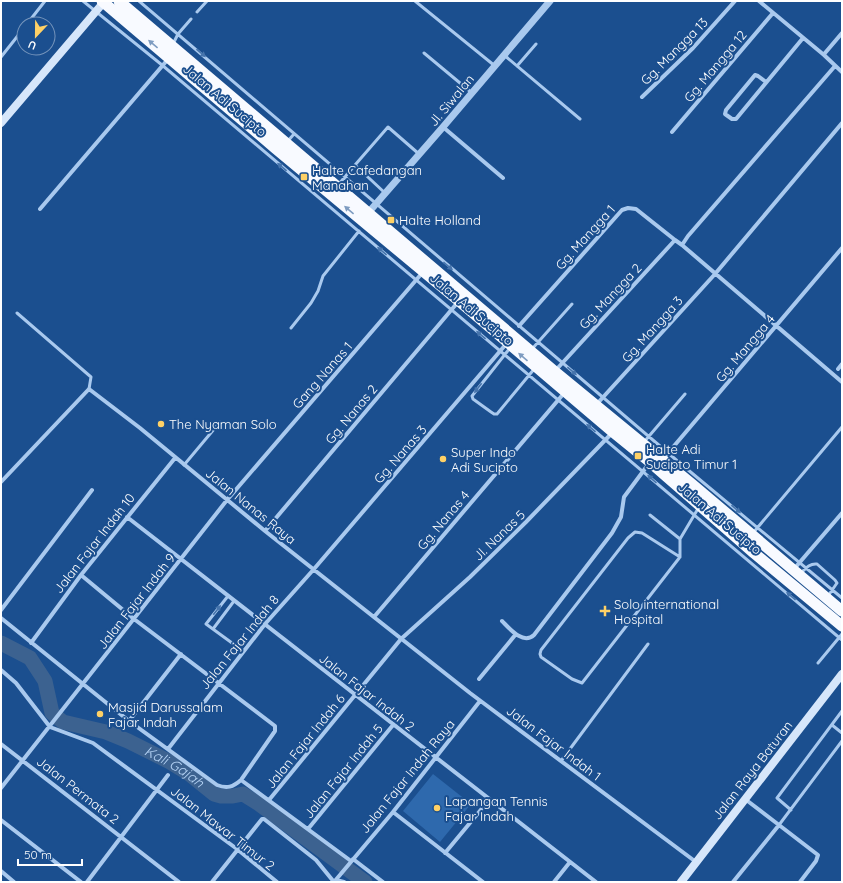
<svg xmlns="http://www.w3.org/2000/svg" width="843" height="883" font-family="Quicksand,sans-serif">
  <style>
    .green { fill: #2e69ad }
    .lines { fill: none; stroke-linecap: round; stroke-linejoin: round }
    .river { stroke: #3c6290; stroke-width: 15 }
    .service { stroke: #a9c9ee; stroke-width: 3 }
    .minor { stroke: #a9c9ee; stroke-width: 4 }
    .tertiary { stroke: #a9c9ee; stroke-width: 7 }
    .secondary { stroke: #d6e6fa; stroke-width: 8 }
    .trunk { stroke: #f8faff; stroke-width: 11 }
    .oneway { fill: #7e9cc1 }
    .oneway2 { fill: #4674ac }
    .poi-dot { fill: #ffd166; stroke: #1b4f8f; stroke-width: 1.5 }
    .labels { text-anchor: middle; stroke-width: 4; stroke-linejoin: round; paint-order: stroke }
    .street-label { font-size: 13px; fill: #fff; stroke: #1b4f8f }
    .poi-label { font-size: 13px; fill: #fff; stroke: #1b4f8f; text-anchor: start }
    .water-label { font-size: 14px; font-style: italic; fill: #b5d3f5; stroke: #1b4f8f }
  </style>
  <rect width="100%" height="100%" fill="#1b4f8f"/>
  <path class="green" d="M433 774 471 804 440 842 403 811Z"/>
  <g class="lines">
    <path class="river" id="s1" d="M1 643 30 658 45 681 52 713 63 722 106 732 128 741 170 762 188 773 214 794 221 796H233L243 794 259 804 365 882"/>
    <path class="service" d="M83 1 162 65 842 640
      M139 1 681 464 842 598
      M415 1 495 66
      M197 12 207 1
      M27 24 45 1
      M173 44 178 34 191 19
      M424 53 472 93
      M504 55 580 119
      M1 57 24 28
      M517 66 536 44
      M287 142 294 134
      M338 185 355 165
      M385 193 355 165 388 127 419 154
      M17 313 91 377 89 389
      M291 328 311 303 318 291 323 276 359 231
      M510 348 472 396 473 399 491 412 494 414H497L535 368
      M532 349 572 304
      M644 442 685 394
      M184 465 220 422
      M650 515 680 539
      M635 532 642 533 680 557 582 683 572 679 541 657 540 654 541 650 628 538Z
      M753 533 842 427
      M680 557V539L699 507
      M801 573C805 569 810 563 817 564L835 580 837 583 828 596
      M228 596 206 624 243 651
      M213 629 234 601
      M818 663 842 634
      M832 725 842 733
      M561 761 648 644
      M791 810 777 798 842 711
      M779 825 842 741"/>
    <path class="minor" d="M759 1 824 55 842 72
      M825 53 842 33
      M766 82 758 76 755 75 726 110 725 114 732 119H736L803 38
      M642 97 693 48 735 1
      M443 127 503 178
      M672 132 773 13
      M40 209 169 58
      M682 245 688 236 835 66
      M519 326 622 210 628 208 636 209 675 240
      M838 369 842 364
      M555 371 675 240 682 245 842 382
      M596 405 715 274 842 123
      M663 459 842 248
      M1 482 89 389 140 428 265 531 470 693 696 862
      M127 517 596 882
      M265 531 458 302
      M794 569 842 513
      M1 610 92 490
      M374 617 565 392
      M1 618 129 721 217 785C227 789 233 787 241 780L275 731V726L134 619 81 575
      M502 621C510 629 523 645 534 635L612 533 621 517 624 497 650 462
      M31 643 81 575 175 458
      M1 670 16 683 50 727 93 743 237 849 277 882
      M479 679 516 634
      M129 721 181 654
      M1 744 179 882
      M168 749 265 624 314 569 507 343
      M241 780 351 861
      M1 788 227 500 423 272
      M269 800 401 639 470 577 526 522 612 433
      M393 812 483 882
      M1 820 81 882
      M779 825 818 855 816 861 800 882
      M308 829 393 725
      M445 853 489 800
      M353 859 383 882
      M1 871 14 882
      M336 880 344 882
      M87 882 168 775
      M212 882 262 819H264L316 860 334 882
      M334 882 393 812 480 701
      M554 882 570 862
      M733 882 779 825 745 799"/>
    <path class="tertiary" d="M368 213 443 127 550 1"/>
    <path class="secondary" d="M1 123 104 2
      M681 882 842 674"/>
    <path class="trunk" d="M102 1 275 148 459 301 613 432 650 462 754 553 842 626
      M119 1 554 371 693 485 842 611"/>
  </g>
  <defs><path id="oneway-solid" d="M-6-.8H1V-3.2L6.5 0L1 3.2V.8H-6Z"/></defs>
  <g class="oneway">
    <use href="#oneway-solid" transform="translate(153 44) rotate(-140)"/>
    <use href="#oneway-solid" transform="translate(349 210) rotate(-140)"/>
    <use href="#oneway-solid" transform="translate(523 357) rotate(-139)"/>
  </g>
  <g class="oneway2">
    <use href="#oneway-solid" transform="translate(201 53) rotate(41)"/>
    <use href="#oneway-solid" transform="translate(282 167) rotate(-140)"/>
    <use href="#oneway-solid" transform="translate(382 251) rotate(-140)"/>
    <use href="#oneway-solid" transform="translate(448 266) rotate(40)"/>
    <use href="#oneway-solid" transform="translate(481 335) rotate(-140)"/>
    <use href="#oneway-solid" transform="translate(572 371) rotate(40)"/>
    <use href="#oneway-solid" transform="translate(478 388) rotate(127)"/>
    <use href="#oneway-solid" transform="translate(591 428) rotate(-139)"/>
    <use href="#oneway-solid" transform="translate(652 479) rotate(-138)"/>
    <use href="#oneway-solid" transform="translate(736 509) rotate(40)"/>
    <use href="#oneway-solid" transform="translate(791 596) rotate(-140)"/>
    <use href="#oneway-solid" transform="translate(217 610) rotate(-52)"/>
  </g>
  <g class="poi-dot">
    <rect x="300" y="173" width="8" height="8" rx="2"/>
    <rect x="387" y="216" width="8" height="8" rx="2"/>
    <circle cx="161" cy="424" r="4"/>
    <rect x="634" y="452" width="8" height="8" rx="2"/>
    <circle cx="443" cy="459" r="4"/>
    <path d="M603 605h4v4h4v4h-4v4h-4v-4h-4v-4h4z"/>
    <circle cx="100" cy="714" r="4"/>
    <circle cx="437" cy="808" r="4"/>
  </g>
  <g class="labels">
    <g class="street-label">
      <text transform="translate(674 51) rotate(-45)" y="5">Gg. Mangga 13</text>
      <text transform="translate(715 66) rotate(-50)" y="5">Gg. Mangga 12</text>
      <text transform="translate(225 100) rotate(40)" y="5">Jalan Adi Sucipto</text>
      <text transform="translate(451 100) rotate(-50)" y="5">Jl. Siwalan</text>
      <text transform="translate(585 237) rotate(-48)" y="5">Gg. Mangga 1</text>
      <text transform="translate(610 296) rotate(-47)" y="5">Gg. Mangga 2</text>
      <text transform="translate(472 309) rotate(40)" y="5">Jalan Adi Sucipto</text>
      <text transform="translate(652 329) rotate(-48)" y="5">Gg. Mangga 3</text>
      <text transform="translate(745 348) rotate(-50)" y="5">Gg. Mangga 4</text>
      <text transform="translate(322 375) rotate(-49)" y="5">Gang Nanas 1</text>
      <text transform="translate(351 414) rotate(-50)" y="5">Gg. Nanas 2</text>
      <text transform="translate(400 454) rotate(-49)" y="5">Gg. Nanas 3</text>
      <text transform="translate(251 506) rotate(39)" y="5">Jalan Nanas Raya</text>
      <text transform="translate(720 518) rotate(40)" y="5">Jalan Adi Sucipto</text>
      <text transform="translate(443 520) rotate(-50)" y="5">Gg. Nanas 4</text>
      <text transform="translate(499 535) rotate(-44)" y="5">Jl. Nanas 5</text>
      <text transform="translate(94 543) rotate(-52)" y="5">Jalan Fajar Indah 10</text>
      <text transform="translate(136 601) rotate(-52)" y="5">Jalan Fajar Indah 9</text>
      <text transform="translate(239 642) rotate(-51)" y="5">Jalan Fajar Indah 8</text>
      <text transform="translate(367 692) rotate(38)" y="5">Jalan Fajar Indah 2</text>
      <text transform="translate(305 741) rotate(-51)" y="5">Jalan Fajar Indah 6</text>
      <text transform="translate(554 743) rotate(37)" y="5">Jalan Fajar Indah 1</text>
      <text transform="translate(752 770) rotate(-52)" y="5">Jalan Raya Baturan</text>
      <text transform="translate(343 771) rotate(-51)" y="5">Jalan Fajar Indah 5</text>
      <text transform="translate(407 776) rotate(-51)" y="5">Jalan Fajar Indah Raya</text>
      <text transform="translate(78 790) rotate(38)" y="5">Jalan Permata 2</text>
      <text transform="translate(223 828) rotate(38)" y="5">Jalan Mawar Timur 2</text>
    </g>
    <g class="poi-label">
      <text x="312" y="175">Halte Cafedangan<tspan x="312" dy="15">Manahan</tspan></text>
      <text x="399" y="225">Halte Holland</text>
      <text x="169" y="429">The Nyaman Solo</text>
      <text x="646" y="454">Halte Adi<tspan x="646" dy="15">Sucipto Timur 1</tspan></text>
      <text x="451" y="457">Super Indo<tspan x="451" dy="15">Adi Sucipto</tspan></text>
      <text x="614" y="609">Solo international<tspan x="614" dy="15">Hospital</tspan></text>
      <text x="108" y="712">Masjid Darussalam<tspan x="108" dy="15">Fajar Indah</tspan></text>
      <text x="445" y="806">Lapangan Tennis<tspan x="445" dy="15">Fajar Indah</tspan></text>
    </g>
    <g class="water-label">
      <text dy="5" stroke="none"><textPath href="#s1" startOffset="228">Kali Gajah</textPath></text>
    </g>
  </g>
  <rect width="843" height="883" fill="none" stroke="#ffffff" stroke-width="4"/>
  <g transform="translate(36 36) rotate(202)"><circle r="19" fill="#1b4f8f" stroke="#7695bc"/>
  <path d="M0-3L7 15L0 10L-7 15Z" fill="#ffd166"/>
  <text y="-6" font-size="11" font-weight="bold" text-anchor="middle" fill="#ffffff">U</text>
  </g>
  <path d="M18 859v6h64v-6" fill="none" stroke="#ffffff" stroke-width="2"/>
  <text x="24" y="859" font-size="12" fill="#ffffff" stroke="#1b4f8f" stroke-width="3" paint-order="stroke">50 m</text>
</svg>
